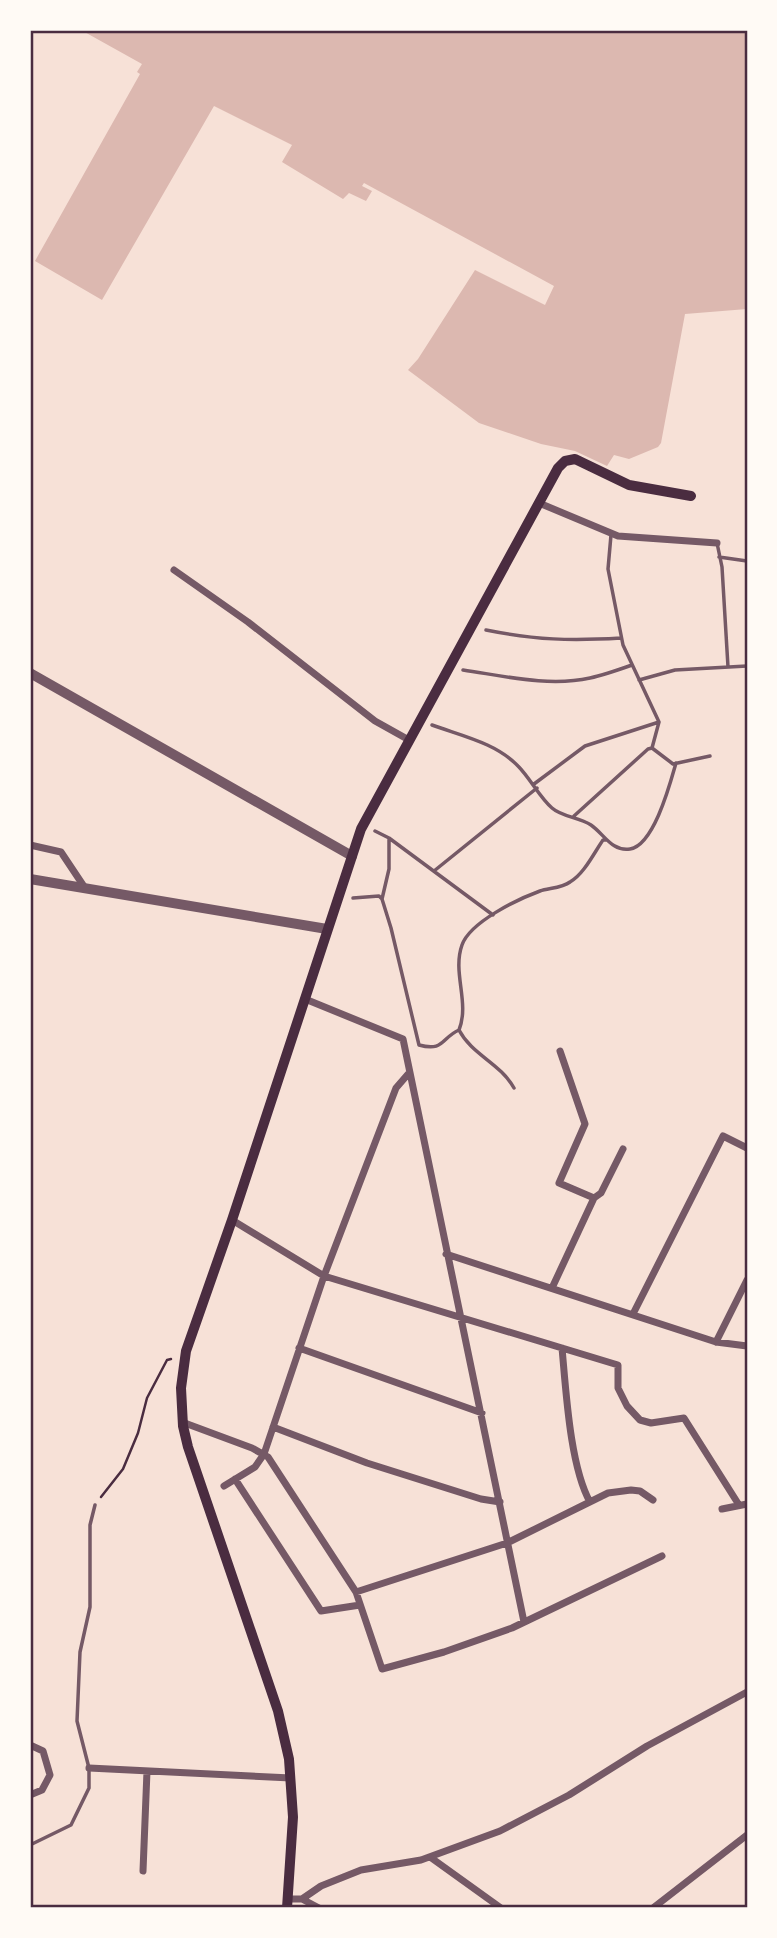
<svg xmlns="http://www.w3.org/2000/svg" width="777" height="1938" font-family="'Asap Condensed',sans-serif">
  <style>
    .water { fill: #dcb8b0 }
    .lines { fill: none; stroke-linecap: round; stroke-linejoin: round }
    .path { stroke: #4a2c40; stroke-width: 2.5 }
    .service { stroke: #755966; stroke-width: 3.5 }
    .minor { stroke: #755966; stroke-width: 7 }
    .tertiary { stroke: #755966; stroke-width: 10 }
    .secondary { stroke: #4a2c40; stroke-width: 10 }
    .neatline { fill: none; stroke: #4a2c40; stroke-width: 2.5 }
  </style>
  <rect width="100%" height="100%" fill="#f7e1d7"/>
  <path class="water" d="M81 30H747V309L685 314 661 443 658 447 629 459 614 455 607 466 575 451 541 444 479 423 408 370 418 359 475 270 545 305 554 286 364 183 362 186 372 191 366 201 349 193 343 199 282 162 292 145 214 106 102 300 35 261 140 74 137 72 142 64Z"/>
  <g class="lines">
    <path class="path" d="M101 1497 123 1469 138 1433 147 1398 167 1360 171 1359"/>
    <path class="service" d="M611 535 608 569 623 645 659 722 652 748 673 764 710 756
      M717 543 722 567 728 667
      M719 557 747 561
      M486 630C536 640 570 641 621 638
      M463 670C504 676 549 687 590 678 604 675 618 670 632 665
      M639 680 675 670 747 666
      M432 725C462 736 496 743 518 766 530 778 540 798 552 808 562 817 579 817 591 825 604 834 612 852 630 849 654 845 670 784 676 763
      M534 784 585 746 659 722
      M574 816 648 749 652 748
      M375 831 389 838 493 915
      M434 871 537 788
      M353 898 379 896 382 899 391 928 419 1045C444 1052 441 1038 459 1030 472 1055 500 1063 514 1088
      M382 899 389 869V839
      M459 1030C470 1002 452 973 462 945 470 922 518 899 540 891 549 888 562 888 570 882 584 874 594 853 603 840H607
      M30 1845 71 1825 89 1788V1768L77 1721 80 1652 90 1607V1525L95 1505"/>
    <path class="minor" d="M539 503 618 536 717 543
      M174 570 248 622 375 721 409 740
      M30 845 61 852 85 888
      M305 999 403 1039 524 1622
      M594 1198 601 1193 623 1149
      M232 1220 324 1276 618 1365V1388L627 1406 640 1420 651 1423 684 1418 739 1505
      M446 1254 716 1342 747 1346
      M552 1288 594 1198 559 1183 585 1124 560 1051
      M633 1314 723 1136 747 1148
      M716 1342 747 1280
      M299 1348 482 1413
      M562 1348C566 1391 570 1466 590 1502
      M182 1422 252 1448 268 1457 356 1592 382 1669 444 1652 512 1628 662 1556
      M273 1427 367 1463 481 1499 500 1502
      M235 1479 321 1611 360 1605
      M224 1486 255 1467 264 1454 324 1276 396 1088 409 1073
      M722 1509 747 1504
      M356 1592 507 1543 608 1493 631 1490 640 1491 653 1500
      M30 1745 43 1751 50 1775 42 1790 30 1795
      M89 1768 291 1778
      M430 1857 501 1908
      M143 1871 147 1771
      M288 1899H302L319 1908
      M302 1899 321 1886 361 1870 421 1860 500 1831 569 1795 647 1746 747 1692
      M653 1908 747 1835"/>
    <path class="tertiary" d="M30 673 352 856
      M30 879 327 929"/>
    <path class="secondary" d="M287 1908 293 1817 289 1759 278 1711 188 1447 183 1426 181 1388 186 1351 232 1220 361 829 558 468 565 461 575 459 629 485 691 496"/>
  </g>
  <rect width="777" height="1938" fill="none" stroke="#fffaf5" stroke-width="63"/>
  <rect x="32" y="32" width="714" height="1874" class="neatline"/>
</svg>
